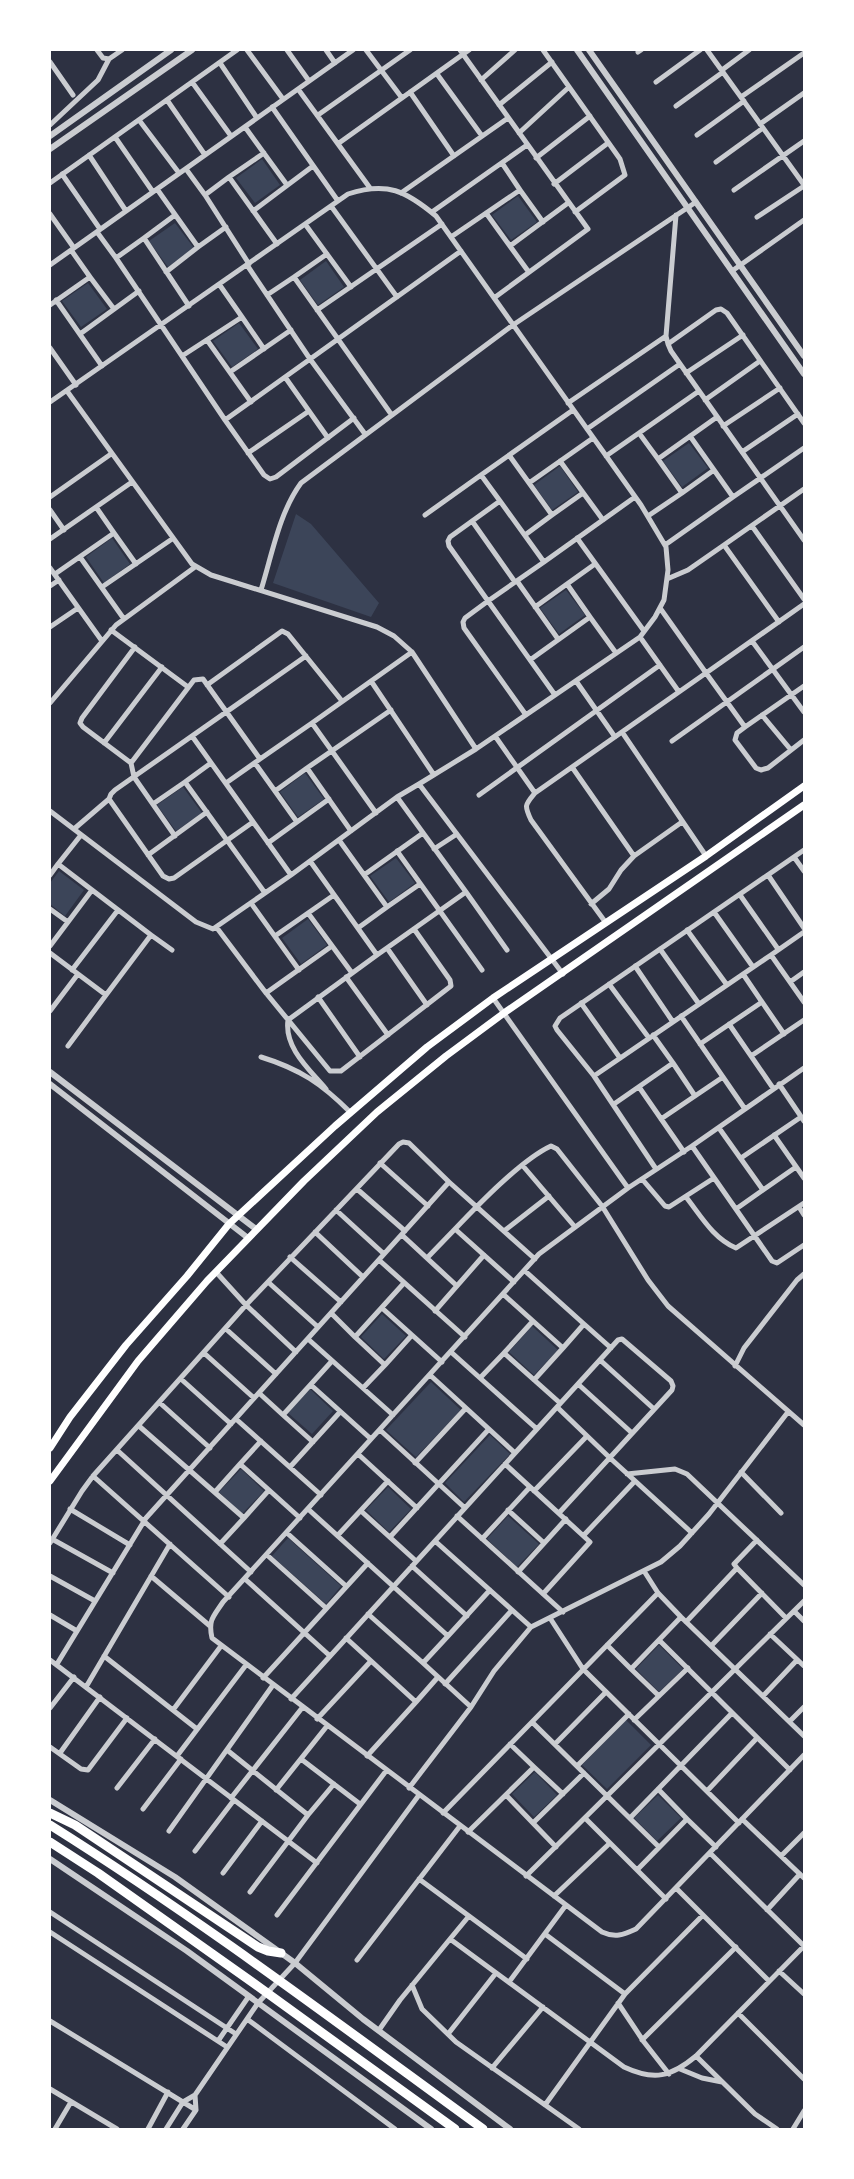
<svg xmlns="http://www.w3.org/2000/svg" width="854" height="2179" font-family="Lora,serif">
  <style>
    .green { fill: #3c4559 }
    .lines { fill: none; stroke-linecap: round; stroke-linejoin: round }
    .minor { stroke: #caccd0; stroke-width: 5 }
    .tertiary { stroke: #caccd0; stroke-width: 6 }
    .secondary { stroke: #fff; stroke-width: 7 }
    .trunk { stroke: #fff; stroke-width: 9 }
  </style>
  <rect width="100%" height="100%" fill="#2d3142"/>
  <path class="green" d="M262 159 280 185 255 203 236 178Z
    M518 196 537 222 511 240 492 215Z
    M175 223 194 248 168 267 149 241Z
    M326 261 344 287 318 305 300 280Z
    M88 283 107 309 81 327 62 301Z
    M239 323 258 349 232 367 213 341Z
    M689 443 708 468 682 487 663 461Z
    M560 466 578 492 552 510 534 485Z
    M296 514 311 524 379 603 371 617 273 583Z
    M112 538 130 564 104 583 86 557Z
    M566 590 585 615 559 634 540 608Z
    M305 773 324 799 298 817 280 792Z
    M183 787 202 813 176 831 157 805Z
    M396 858 415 883 389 902 370 876Z
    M59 871 84 890 65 916 50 904V883Z
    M308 919 327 945 301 964 282 938Z
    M382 1314 406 1336 384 1359 361 1337Z
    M532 1326 558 1350 534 1375 509 1352Z
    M431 1382 461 1410 416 1457 386 1430Z
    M310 1389 333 1411 312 1434 288 1413Z
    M490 1435 510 1454 464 1502 445 1483Z
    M241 1469 264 1491 242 1514 219 1492Z
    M388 1487 411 1509 389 1532 366 1510Z
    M508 1516 539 1544 517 1567 487 1539Z
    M288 1538 341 1586 326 1604 272 1556Z
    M659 1645 683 1669 659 1692 636 1669Z
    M626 1720 651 1745 607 1789 582 1765Z
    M535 1772 557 1795 534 1817 512 1794Z
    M658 1795 681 1818 657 1841 634 1818Z"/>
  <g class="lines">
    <path class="minor" d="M97 50 103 58 109 59 122 50
      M247 50 283 99
      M287 50 309 81
      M326 50 335 63
      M366 50 402 98
      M460 50 588 229 494 298
      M543 50 620 159 625 175 575 212
      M707 50 804 185
      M638 52 641 50
      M50 62 73 95
      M220 63 257 118
      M722 70 749 50
      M437 74 482 136
      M481 80 515 50
      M192 82 231 136
      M656 82 700 50
      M298 89 370 188
      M410 92 454 156
      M741 97 804 53
      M167 100 205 155
      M499 105 552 62
      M676 106 723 72
      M272 107 338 201
      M318 115 410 50
      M139 120 179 173
      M760 124 804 93
      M50 125 98 80 109 59
      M245 127 287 185
      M519 133 569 87
      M697 135 744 101
      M115 137 153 192
      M339 143 469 50
      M89 155 126 211
      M536 158 590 116
      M716 162 763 128
      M186 169 205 195 229 177 277 244
      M62 174 100 229
      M229 177 264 153
      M50 183 237 50
      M554 184 608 143
      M157 189 198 247 226 227
      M520 190 543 222
      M734 190 804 141
      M401 193 508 118
      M205 195 249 264
      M331 206 397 297
      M253 211 313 166
      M432 212 527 145
      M486 213 528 271
      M50 214 74 248
      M757 217 804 186
      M305 224 351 287
      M97 232 116 258 144 238 189 306
      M451 237 520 190 502 163
      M144 238 175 215
      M510 246 568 203
      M116 258 225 420 461 251
      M50 265 353 50
      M247 265 310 359 365 434
      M732 271 804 220
      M166 272 198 247
      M90 277 114 309
      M294 277 327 254
      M267 295 294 277 391 414
      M56 300 102 366
      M50 305 90 277 71 250
      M317 310 442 224
      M242 317 264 349
      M80 334 139 291
      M207 340 251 402
      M668 344 666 336 676 215
      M50 348 76 385
      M182 356 242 317 219 284
      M230 372 291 330
      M686 373 743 335
      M285 377 328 438
      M67 391 192 564 211 575 377 627 394 636 412 652 476 749
      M705 400 760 361
      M50 402 348 194C387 181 406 191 436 216L641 505 666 547 668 570 664 600 655 617 640 637 476 749 419 784 563 974
      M568 403 666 336
      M225 420 264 475 270 479 276 477 354 418
      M804 423 727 313 721 309 716 310 668 344 671 351 804 540
      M723 426 780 388
      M587 429 680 364
      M639 433 699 391
      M742 452 798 414
      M248 453 309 411
      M509 455 552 515 525 535
      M606 456 639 433 658 459 717 417
      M658 459 682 493 714 470 690 436
      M560 461 603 520
      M529 483 593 438
      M50 497 111 454
      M733 497 804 448
      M500 501 544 562 488 601 449 546 448 541 450 537 500 501 481 475 573 410
      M50 510 64 530
      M425 515 481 475
      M552 515 583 493
      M648 516 682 493
      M472 521 515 582
      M752 526 804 599
      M114 533 136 564
      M577 538 644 631
      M50 539 132 482
      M665 545 733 497 714 470
      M80 557 124 619
      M544 562 635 497
      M50 568 102 641
      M55 574 114 533 96 507
      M667 579 688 570 724 545
      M517 581 558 639
      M50 586 59 580
      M102 587 172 539
      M261 590C272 555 279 513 301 483L513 325 696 202
      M535 607 567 584
      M660 608 706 673 804 604
      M590 617 616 653
      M779 622 724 545 804 489
      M50 627 78 608
      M111 630 188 687
      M640 637 679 692
      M752 641 804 712
      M135 647 82 718 80 723 83 727 131 763 194 680 203 679 260 759 226 783
      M530 660 590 617 567 584 595 564
      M371 681 434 775
      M576 681 615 737
      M207 685 282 631 288 634 342 701
      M50 703 116 625 195 567
      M526 715 464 628 463 622 465 618 488 601 555 695
      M762 715 791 750
      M745 727 737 733 735 740 756 768 761 770 768 768 804 740
      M622 732 706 856
      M192 736 291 875
      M495 736 535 793 706 673 745 727 804 686
      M672 741 804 647
      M104 743 162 667
      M260 759 312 723
      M131 763 134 777 175 836
      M211 763 185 782 265 893
      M255 763 297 822 268 843
      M572 767 634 856 682 822
      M275 791 307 768
      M535 793C525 805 524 805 531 820L606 923
      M479 795 660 665
      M153 804 185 782
      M50 811 196 922 213 929 291 875 397 797 419 784
      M376 813 312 723 412 652
      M253 822 174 878 169 879 163 876 109 799 111 794 115 790 306 656
      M297 822 329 799
      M74 829 109 799
      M351 831 307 768 391 710
      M339 840 387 907 358 928
      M434 849 457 834
      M397 851 482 970
      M148 855 207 812
      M794 857 804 871
      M310 861 377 955 466 892 397 797
      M50 875 58 864
      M364 875 423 833
      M768 875 804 928
      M466 892 507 950
      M740 895 778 949
      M251 903 299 970
      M591 904 609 889 621 870 634 856
      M387 907 420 884
      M50 909 68 922
      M714 912 753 967
      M308 913 352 973
      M217 928 266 993 330 1071H341L451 986 450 980 414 929
      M687 930 727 985
      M804 932 771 955 804 1002
      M151 935 172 950
      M275 936 334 895
      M50 946 92 890
      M387 948 427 1005
      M660 949 699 1004
      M50 953 106 995 151 935 58 864 81 835
      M771 955 594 1076 557 1030 555 1026 560 1018 804 850
      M635 966 673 1022
      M72 970 118 910
      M346 977 388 1035
      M790 982 804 972
      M609 984 649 1038
      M266 993 332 946
      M318 997 360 1057
      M493 998 628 1188 539 1254 223 1602C213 1617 208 1620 212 1638L602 1932C615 1938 623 1935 636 1929L804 1755
      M762 1002 784 1034
      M581 1003 620 1058
      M50 1011 78 974
      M681 1016 745 1109
      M729 1024 773 1088
      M700 1044 762 1002 743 974
      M68 1046 106 995
      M751 1056 804 1020
      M261 1057C300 1069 322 1084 350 1112
      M673 1063 695 1096
      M594 1076 656 1169
      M779 1084 804 1121
      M639 1087 684 1152
      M326 1089C310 1070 284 1048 288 1020L377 955
      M614 1104 673 1063 653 1035
      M661 1119 723 1077
      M719 1128 763 1190 736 1209
      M774 1135 804 1178
      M692 1146 772 1261 777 1263 804 1245
      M741 1158 801 1117
      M380 1163 428 1206
      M523 1166 575 1227
      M642 1179 665 1206 669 1207 714 1178
      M628 1188 692 1146 804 1068
      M357 1189 405 1231
      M763 1190 796 1167
      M686 1197C701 1216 713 1238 736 1248L804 1203
      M799 1207 804 1215
      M336 1210 384 1254
      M504 1231 549 1196
      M315 1232 363 1277
      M402 1235 457 1286
      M290 1257 341 1302
      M427 1258 455 1229
      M379 1260 465 1337
      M525 1271 584 1324 563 1348 533 1321
      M216 1272 246 1305 296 1352
      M268 1282 318 1327
      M514 1282 455 1229C478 1205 521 1160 551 1146L557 1149 602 1206 648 1280 668 1306 804 1425
      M503 1294 533 1321 504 1353 560 1403
      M382 1308 442 1362
      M435 1311 484 1255
      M331 1313 355 1337 404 1283
      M584 1324 611 1348
      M226 1329 276 1374
      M355 1337 385 1365 412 1335
      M308 1339 393 1415
      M451 1352 480 1378 504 1353
      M204 1353 254 1398
      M600 1360 654 1409
      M735 1366 744 1348 797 1280 804 1274
      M430 1375 515 1453
      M480 1378 537 1429 557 1407
      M181 1379 231 1424
      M534 1380 563 1348
      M578 1384 632 1433
      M311 1385 371 1439
      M363 1388 385 1365
      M259 1393 283 1415 332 1361
      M160 1403 210 1448
      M283 1415 313 1442
      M236 1419 321 1495
      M139 1426 244 1518 220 1544
      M380 1430 465 1508 537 1429
      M261 1441 240 1464 269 1490
      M117 1450 251 1572
      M358 1454 417 1508
      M415 1463 466 1408
      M505 1464 590 1542 543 1594
      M290 1467 340 1412
      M741 1472 781 1513
      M627 1474 675 1469 687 1474 804 1585
      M93 1476 229 1597
      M534 1491 587 1436
      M215 1492 240 1464
      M70 1509 130 1545
      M308 1509 448 1636 423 1663 471 1707
      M508 1510 544 1543
      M361 1511 416 1561
      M559 1513C597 1472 634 1431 672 1390L673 1386 671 1381 622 1339 618 1340 557 1407 610 1458 692 1533
      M457 1516 563 1612
      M244 1518 269 1490 300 1518
      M287 1533 346 1586
      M338 1535 388 1481
      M584 1535 635 1481
      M390 1537 489 1429
      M52 1539 113 1573
      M482 1539 530 1487
      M435 1541 531 1627
      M50 1543 82 1491 93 1476 246 1305 399 1144 403 1142 409 1143 449 1182
      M267 1555 326 1608
      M412 1566 467 1616
      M737 1568 734 1564 757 1540
      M644 1571 658 1593 681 1617 804 1736
      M518 1572 566 1519
      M50 1576 95 1601
      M151 1576 210 1626
      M245 1579 330 1656
      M794 1611 804 1621
      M368 1614 423 1663
      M50 1615 77 1631
      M550 1618 583 1669 739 1823
      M686 1622 737 1568 786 1618
      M770 1634 804 1666
      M448 1636 490 1590
      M346 1638 416 1702 438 1677
      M659 1640 790 1770
      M607 1645 631 1669 681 1617
      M711 1646 762 1593
      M104 1656 197 1729
      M50 1660 317 1863
      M57 1664 146 1518 449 1182 535 1259
      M631 1669 659 1696
      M263 1678 368 1563
      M445 1684 512 1610
      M86 1687 170 1544
      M763 1696 797 1660
      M291 1699 465 1508
      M50 1708 74 1677
      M173 1710 221 1646
      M317 1719 371 1661
      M634 1720 688 1668
      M790 1721 804 1707
      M532 1722 659 1847
      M555 1744 606 1692
      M50 1747 81 1769 88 1770 127 1718
      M227 1750 308 1815 250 1892
      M60 1753 100 1697
      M177 1756 246 1665
      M367 1756 416 1702
      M301 1759 360 1804
      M577 1766 629 1714
      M534 1767 563 1794
      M117 1788 155 1739
      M409 1788 471 1707 494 1671 531 1627 661 1562 680 1546 709 1514 788 1412
      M658 1789 687 1819
      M276 1790 327 1726
      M707 1791 757 1738
      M506 1795 556 1847
      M231 1798 302 1708
      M143 1809 181 1759
      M443 1813 658 1593
      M308 1815 334 1784
      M585 1818 666 1899
      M630 1818 732 1713
      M742 1819 804 1878
      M533 1823 584 1773
      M169 1831 273 1685
      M468 1832 534 1767 510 1744
      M195 1851 234 1800
      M710 1853 804 1946
      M781 1856 804 1833
      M637 1870 687 1819 716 1847
      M223 1873 262 1821
      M526 1876 804 1601
      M419 1879 527 1959
      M676 1888 703 1915
      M554 1896 610 1843
      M767 1910 800 1874
      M50 1912 236 2034
      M277 1915 386 1771
      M50 1932 227 2047
      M545 1934 625 1994
      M450 1939 469 1916
      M357 1960 460 1826
      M779 1971 804 1994
      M509 1982 566 1905
      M412 1985 422 2009 456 2042 579 2129
      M618 2003 644 2042 669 2074
      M738 2013 804 2079
      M247 2019 395 2129
      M50 2021 196 2110
      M379 2030 400 2000 450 1939 624 2067C654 2081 671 2077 696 2056L804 1946
      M448 2034 496 1973
      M642 2040 736 1947
      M218 2041 249 1996
      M696 2056 755 2114 777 2129
      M492 2068 543 2007
      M680 2069 702 2078 722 2082
      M50 2089 117 2129
      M545 2105 625 1994 703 1915 769 1981
      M55 2129 71 2102
      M148 2129 168 2092
      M166 2129 183 2102 195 2095 247 2019 258 2003 295 1963 419 1795
      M183 2129 196 2110 195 2095
      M793 2129 804 2111"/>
    <path class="tertiary" d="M577 50 804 374
      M589 50 804 356
      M50 136 171 50
      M50 149 192 50
      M50 1072 256 1229
      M50 1084 248 1238
      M50 1800 175 1877 295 1963 363 2019 510 2129
      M50 1859 187 1951 431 2129"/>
    <path class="secondary" d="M50 1448 70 1417 126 1345 187 1276 229 1224 335 1126 427 1047 493 998 706 856 804 786
      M50 1481 138 1361 207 1281 304 1181 377 1112 446 1056 504 1013 804 805"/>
    <path class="trunk" d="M50 1813 75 1825 258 1947 268 1951 281 1953
      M50 1825C200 1919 340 2025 483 2129
      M50 1842 98 1873 252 1982 455 2129"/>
  </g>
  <rect width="854" height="2179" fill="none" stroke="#ffffff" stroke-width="102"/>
</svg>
